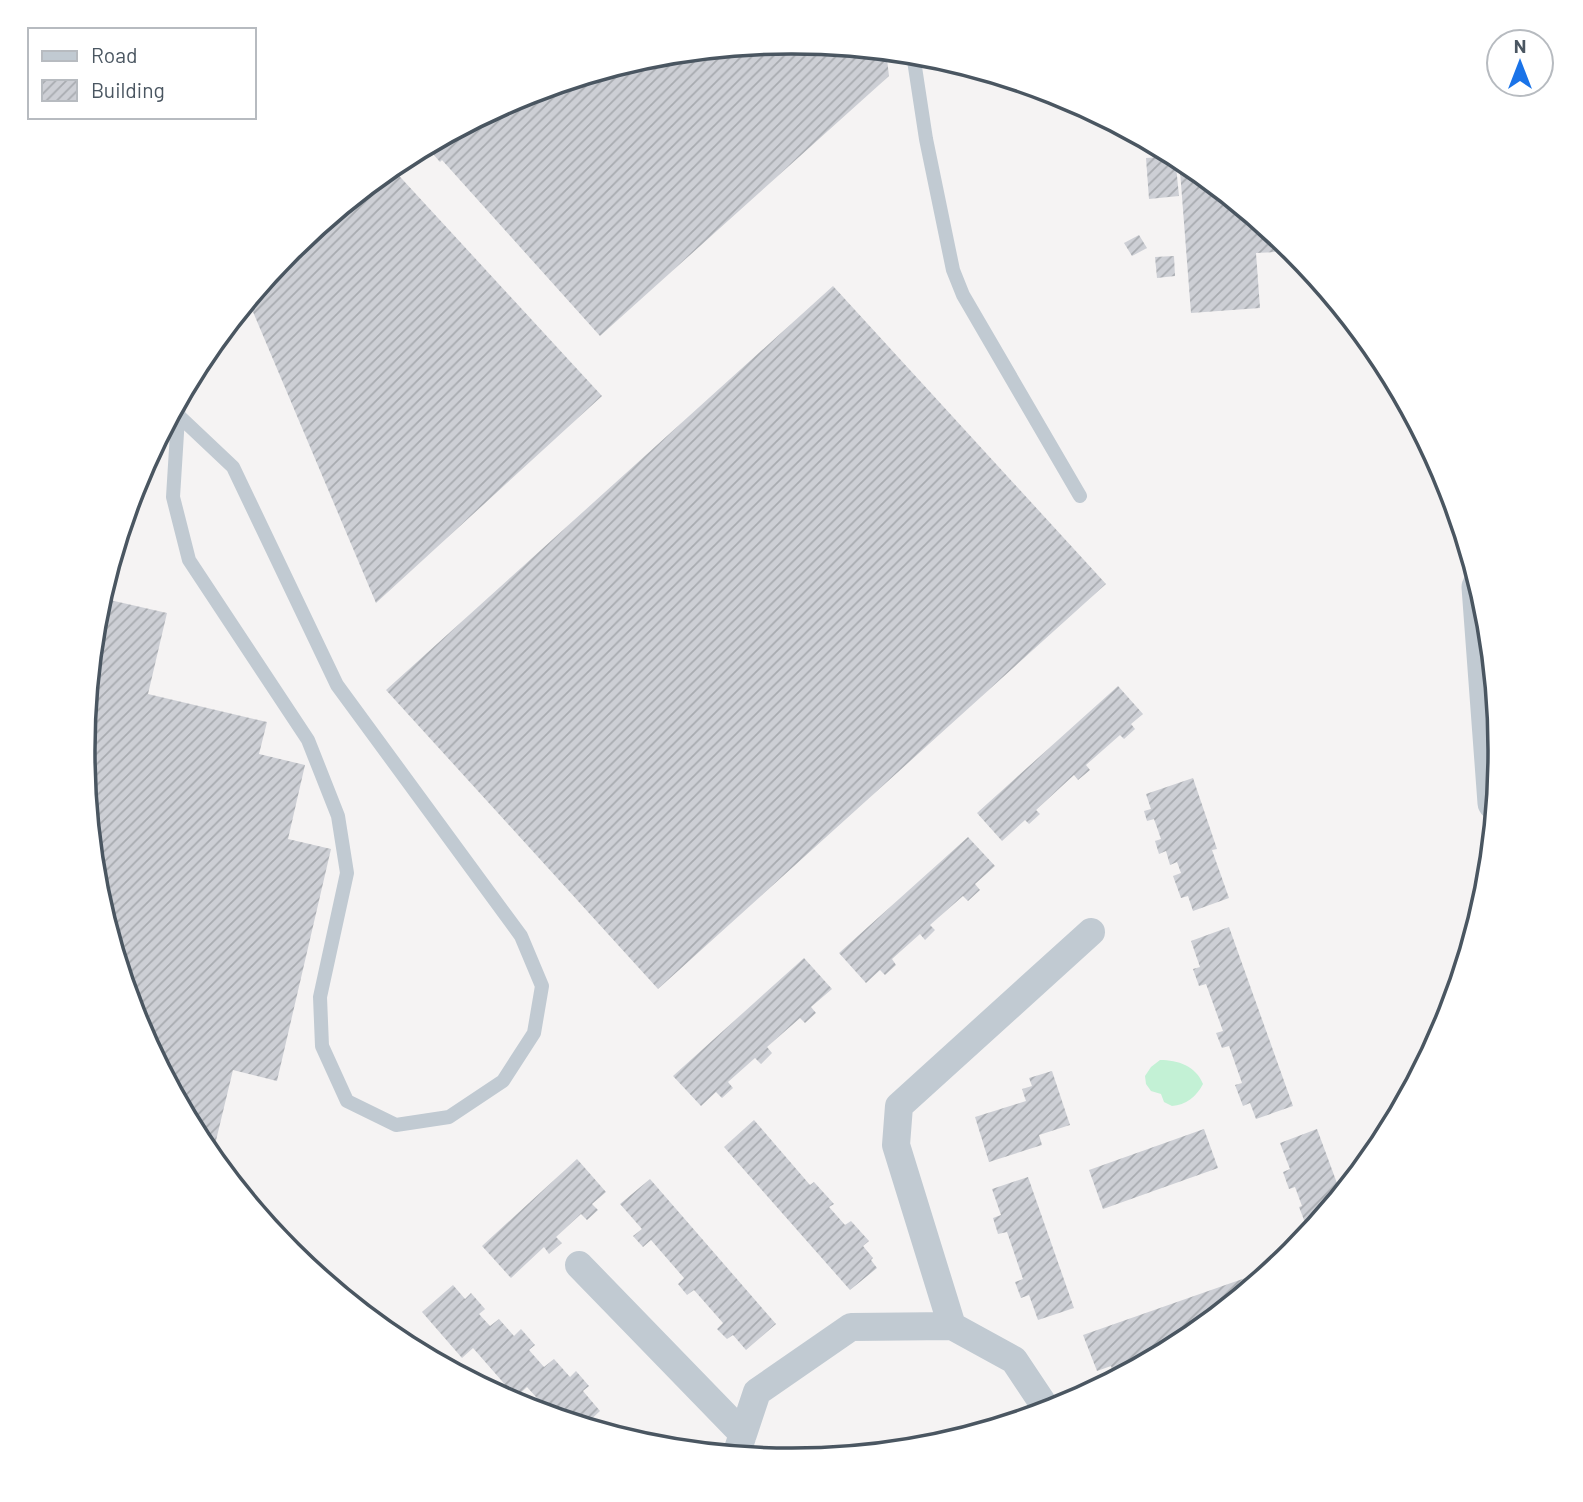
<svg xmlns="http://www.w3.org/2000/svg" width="1583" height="1502" font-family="Barlow,sans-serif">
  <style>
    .park { fill: #c3f1d5 }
    .building { fill: url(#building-hatch) }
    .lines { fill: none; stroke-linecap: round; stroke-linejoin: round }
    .service { stroke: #c1cad2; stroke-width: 14 }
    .minor { stroke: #c1cad2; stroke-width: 28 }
    .tertiary { stroke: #c1cad2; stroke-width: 35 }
    .rim { fill: none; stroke: #4a5661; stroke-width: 3.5 }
  </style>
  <defs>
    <pattern id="building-hatch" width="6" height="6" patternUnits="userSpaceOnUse" patternTransform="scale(1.75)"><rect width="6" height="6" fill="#cdcfd5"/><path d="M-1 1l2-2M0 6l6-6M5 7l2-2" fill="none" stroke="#a8abb0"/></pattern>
  </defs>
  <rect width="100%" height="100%" fill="#f5f3f3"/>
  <path class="park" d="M1160 1060C1178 1060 1196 1066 1203 1084 1196 1097 1186 1105 1172 1106L1164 1102 1161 1094 1151 1091 1146 1084 1145 1076 1151 1067Z"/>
  <path class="building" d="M792 42 886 51 889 76 600 336 442 160 440 162 426 146 521 96 654 56Z
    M1175 156 1179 196 1149 199 1146 158Z
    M1179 158 1273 234 1275 252 1256 253 1260 308 1191 313Z
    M391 167 602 396 376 603 248 300 290 249Z
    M1139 235 1147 248 1132 256 1124 243Z
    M1174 256 1175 276 1157 278 1155 257Z
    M833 286 1106 584 658 989 386 690Z
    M101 598 167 613 148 694 267 722 259 754 305 765 288 839 331 849 277 1081 233 1070 212 1157 202 1145 136 1022 96 889 83 751 95 624Z
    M1118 686 1143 714 1131 724 1135 729 1124 739 1120 735 1086 765 1090 770 1078 780 1074 775 1036 810 1040 814 1029 824 1025 820 1002 841 977 813Z
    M1193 778 1217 849 1212 850 1229 898 1193 911 1188 896 1181 898 1173 876 1181 873 1177 862 1170 865 1166 851 1159 854 1155 841 1161 839 1154 819 1147 821 1144 811 1151 809 1146 794Z
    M968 837 995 866 975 884 980 890 968 901 963 896 930 925 935 930 925 940 920 934 892 959 896 965 885 975 880 970 866 983 839 953Z
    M1229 927 1293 1106 1256 1119 1250 1103 1243 1106 1235 1085 1242 1083 1229 1046 1222 1048 1216 1033 1223 1031 1206 984 1199 986 1193 969 1200 967 1191 941Z
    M804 958 832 989 811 1007 816 1013 805 1023 800 1018 767 1047 772 1053 761 1064 755 1058 728 1082 733 1088 722 1098 716 1092 701 1106 673 1076Z
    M1052 1071 1070 1125 1039 1135 1042 1145 989 1162 975 1117 1026 1101 1022 1089 1032 1086 1029 1078Z
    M754 1120 810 1185 814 1182 834 1204 829 1207 845 1225 851 1221 869 1241 863 1246 873 1258 871 1260 877 1268 850 1290 724 1147Z
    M1204 1129 1218 1168 1103 1209 1089 1170Z
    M1317 1129 1341 1194 1309 1233 1299 1207 1302 1206 1295 1187 1289 1189 1283 1172 1290 1169 1280 1143Z
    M577 1159 606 1192 592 1204 598 1210 587 1220 581 1214 556 1237 562 1243 549 1254 544 1247 511 1278 482 1246Z
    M1028 1177 1074 1308 1038 1320 1029 1295 1021 1298 1015 1282 1023 1279 1007 1232 998 1234 993 1218 1001 1215 992 1189Z
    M650 1179 776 1324 746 1350 733 1335 727 1339 717 1329 723 1323 694 1290 687 1295 678 1284 684 1278 651 1240 643 1247 633 1236 642 1229 620 1204Z
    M1251 1276 1254 1285 1184 1341 1161 1354 1159 1350 1135 1358 1137 1366 1114 1375 1111 1366 1097 1371 1083 1335Z
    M453 1285 465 1299 471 1293 485 1309 479 1314 490 1326 499 1319 514 1336 521 1329 535 1345 529 1350 544 1367 554 1359 570 1377 576 1371 589 1386 583 1391 600 1411 584 1426 553 1416 527 1387 516 1397 473 1348 462 1358 422 1312Z"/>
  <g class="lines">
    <path class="service" d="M913 54 926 139 953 270 963 295 1080 496
      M179 401 173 497 189 560 308 740 338 816 347 873 320 997 322 1046 347 1101 396 1125 449 1117 503 1081 534 1033 542 986 521 936 337 685 233 467 179 416"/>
    <path class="minor" d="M579 1265 743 1434
      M952 1326 896 1145 899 1106 1091 932
      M736 1455 757 1392 851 1327 952 1326 1014 1360 1048 1411"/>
    <path class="tertiary" d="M1479 587 1495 803"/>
  </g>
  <path d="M0 0H1583V1502H0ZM791 54H792A696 696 0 0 1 1488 750V752A696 696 0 0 1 792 1448H791A696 696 0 0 1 95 752V750A696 696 0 0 1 791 54Z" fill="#fff" fill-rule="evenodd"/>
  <path class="rim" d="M791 54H792A696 696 0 0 1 1488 750V752A696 696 0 0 1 792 1448H791A696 696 0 0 1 95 752V750A696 696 0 0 1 791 54Z"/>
  <rect x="28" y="28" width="228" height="91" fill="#ffffff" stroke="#b7bbc0" stroke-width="2"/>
  <rect x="42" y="51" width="35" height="10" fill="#c1cad2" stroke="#b7bbc0" stroke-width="2"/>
  <text x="91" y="63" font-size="21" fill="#4a5661">Road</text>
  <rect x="42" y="80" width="35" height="21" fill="url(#building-hatch)" stroke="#b7bbc0" stroke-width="2"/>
  <text x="91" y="98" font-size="21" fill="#4a5661">Building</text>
  <g transform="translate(1520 63)"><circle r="33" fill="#ffffff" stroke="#b7bbc0" stroke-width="2"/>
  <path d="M0-5L12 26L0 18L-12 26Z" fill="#1a73e8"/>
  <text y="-10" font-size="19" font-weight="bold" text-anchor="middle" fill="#4a5661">N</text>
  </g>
</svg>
